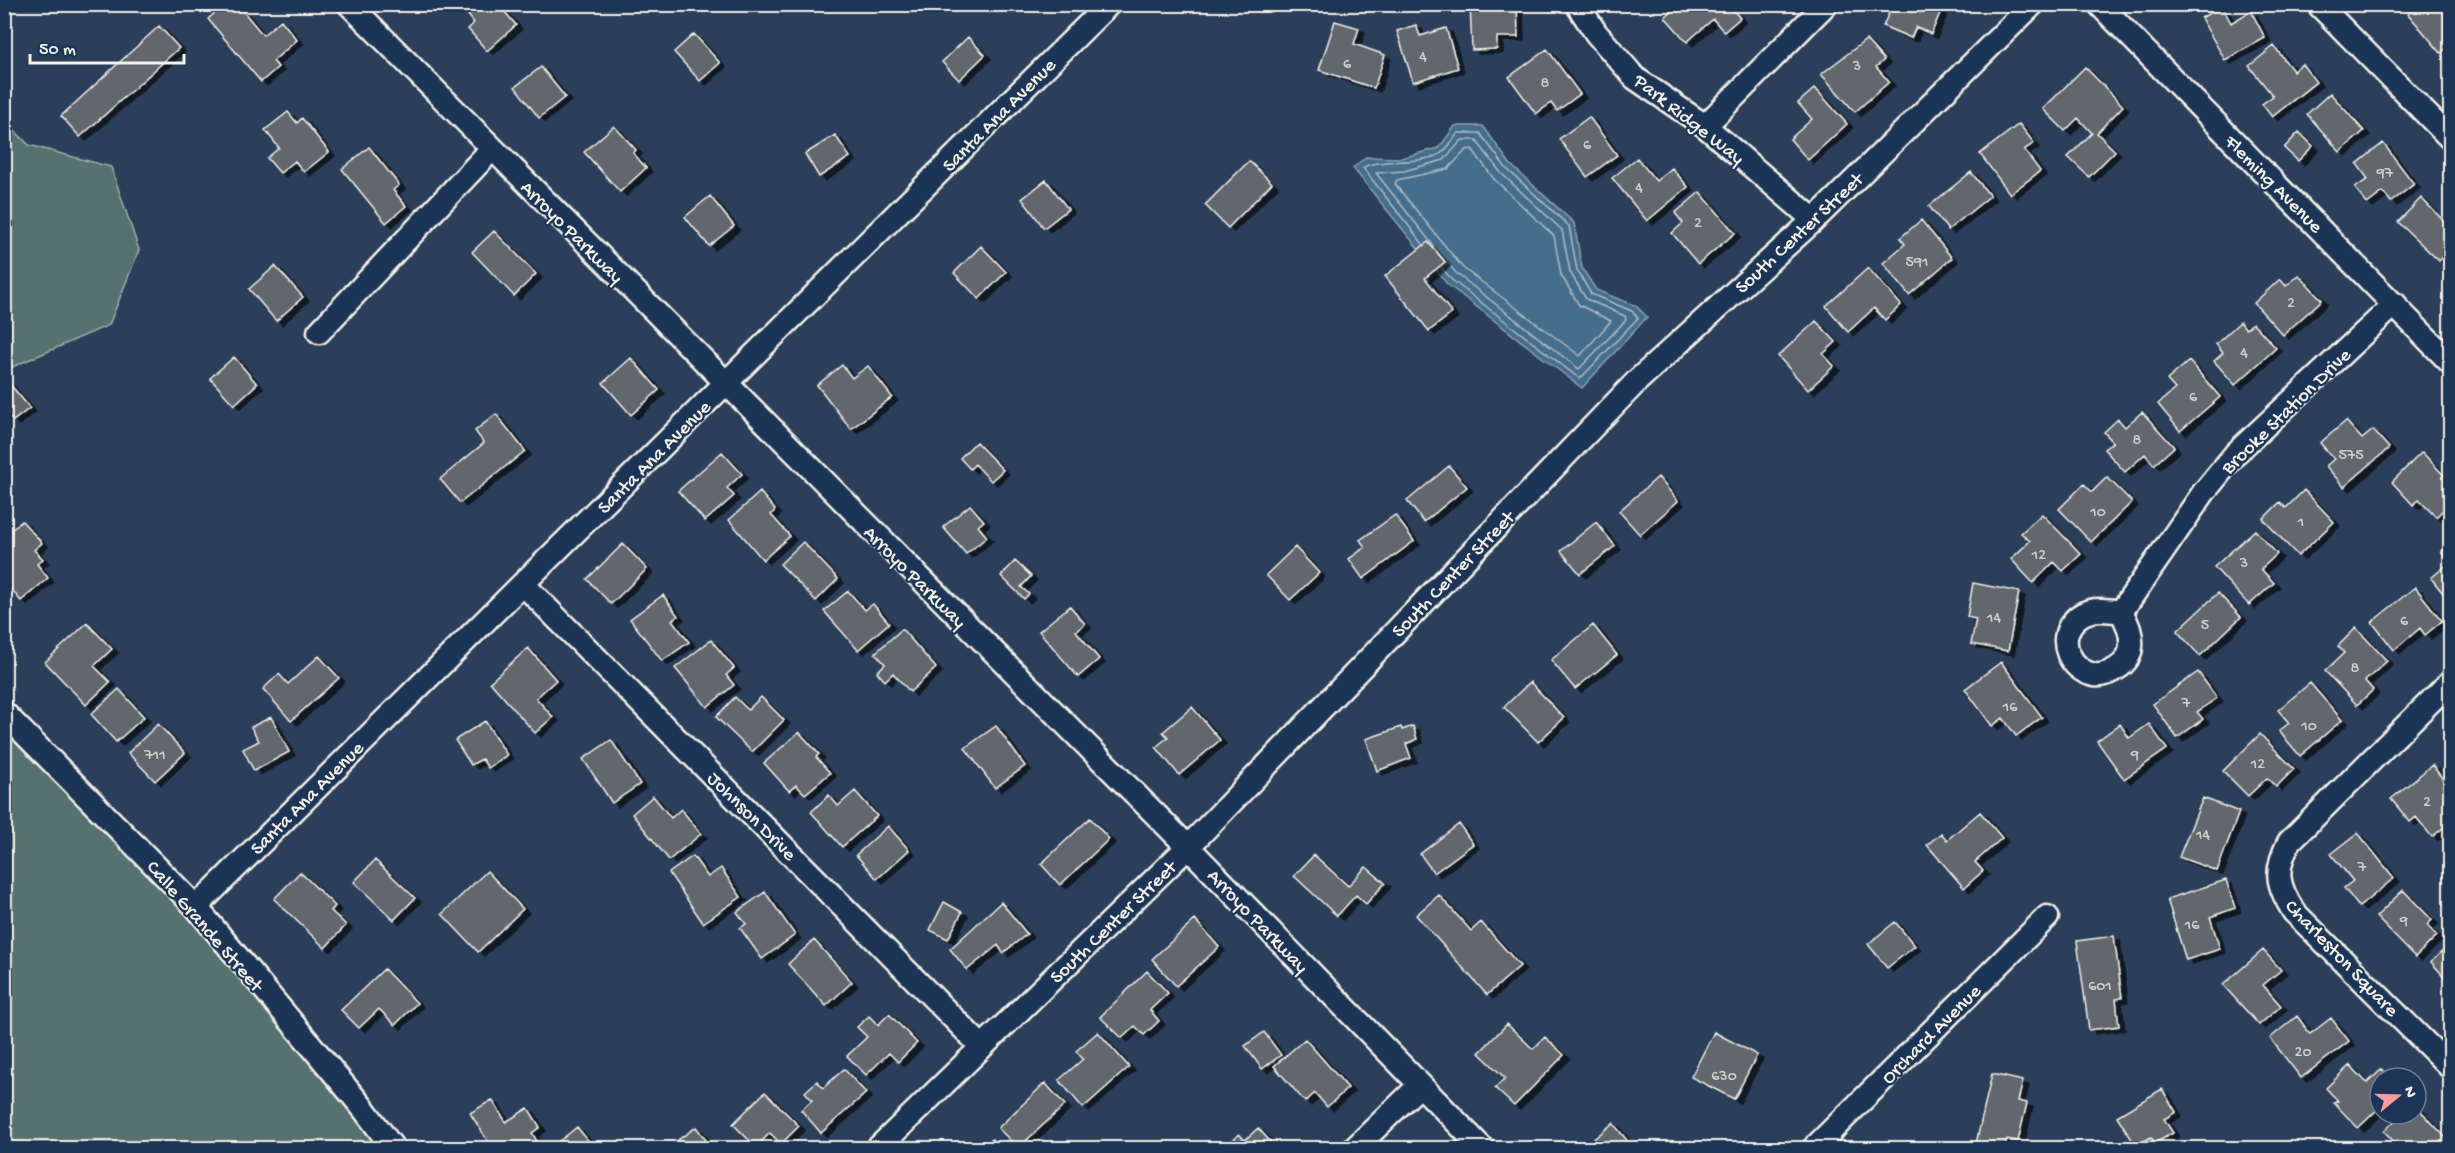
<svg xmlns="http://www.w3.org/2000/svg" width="2455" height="1153" font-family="'Gochi Hand',sans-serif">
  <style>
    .green { fill: #54716f; stroke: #a4b1ac; stroke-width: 1.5 }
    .water { fill: #446d8c; stroke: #8aa2b1; stroke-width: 1.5 }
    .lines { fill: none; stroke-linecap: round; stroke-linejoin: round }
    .shore { stroke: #aebcc3; stroke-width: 1.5 }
    .building { fill: #62666d; stroke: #f4f1e8; stroke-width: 1.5; filter: url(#shadow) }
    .minor-casing { stroke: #f4f1e8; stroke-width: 27 }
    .minor { stroke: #1d3557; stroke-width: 22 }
    .labels { text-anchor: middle; stroke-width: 4.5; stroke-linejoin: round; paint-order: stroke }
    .number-label { font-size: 16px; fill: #d0cec9 }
    .street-label { font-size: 20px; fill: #f4f1e8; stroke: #1d3557 }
  </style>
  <defs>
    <filter id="shadow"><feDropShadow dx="6" dy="4" stdDeviation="0" flood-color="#0009"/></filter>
  </defs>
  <rect width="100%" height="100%" fill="#2b3f5b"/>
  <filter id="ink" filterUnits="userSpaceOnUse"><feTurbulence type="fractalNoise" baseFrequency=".0167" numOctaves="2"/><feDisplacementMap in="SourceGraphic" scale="12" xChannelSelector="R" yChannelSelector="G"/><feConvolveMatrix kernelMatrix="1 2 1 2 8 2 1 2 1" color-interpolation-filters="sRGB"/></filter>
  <g filter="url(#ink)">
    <path class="green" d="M4 120 29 145 111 167 139 250 109 325 5 370Z
      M4 713 196 907 392 1148H5Z"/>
    <path class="water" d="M1455 126H1483L1510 164 1574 223 1582 268 1596 290 1636 306 1647 317 1582 388 1447 284 1353 168 1366 157 1401 158 1439 148Z"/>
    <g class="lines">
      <path class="shore" d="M1472 149 1494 179 1554 236 1561 275 1579 305 1611 321 1580 356 1463 268 1395 184 1397 180 1448 169 1466 150Z
        M1423 244 1363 168C1375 157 1426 167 1444 151 1449 146 1454 139 1458 133H1480L1506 168 1569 226 1577 270 1591 294 1632 311 1638 318 1580 379 1452 280 1441 267
        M1444 259 1376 173 1404 171 1444 160 1462 140H1476L1501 173 1562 230 1570 272 1586 299 1625 316 1626 320 1579 369 1457 274 1446 261"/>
    </g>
    <path class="building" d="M225 4H237L263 35 281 20 297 40 273 61 278 67 261 82 208 19Z
      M460 4H498L516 25 487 51 468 29 474 23Z
      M1470 4H1517L1518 37H1497V49L1472 50Z
      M1679 4H1728L1740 18 1724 32 1713 19 1687 42 1665 17Z
      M1893 4H1944L1931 34 1916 27 1911 38 1883 26Z
      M2419 4H2450V45L2441 53 2408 14Z
      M2222 6 2231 23 2251 11 2265 38 2225 60 2201 18Z
      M1335 21 1359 28 1354 44 1385 55 1374 88 1319 70Z
      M1416 25 1420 36 1446 28 1458 68 1413 82 1397 31Z
      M159 26 179 48 80 137 61 116Z
      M694 34 720 63 700 81 674 52Z
      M968 37 985 55 959 80 942 62Z
      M1866 40 1884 60 1876 67 1889 82 1855 112 1821 74Z
      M2274 46 2293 71 2302 64 2316 82 2272 117 2262 104 2273 96 2249 66Z
      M1547 49 1580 94 1557 111 1551 103 1536 114 1509 77Z
      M541 67 565 97 539 118 515 87Z
      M2085 67 2123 106 2097 133 2115 151 2089 177 2068 157 2092 133 2078 118 2065 131 2043 109Z
      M1815 88 1847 124 1808 160 1790 139 1812 119 1798 103Z
      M2330 93 2364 131 2340 152 2307 114Z
      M288 112 297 123 302 118 329 152 304 172 295 161 280 173 267 158 279 148 265 130Z
      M1589 117 1617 155 1587 177 1559 139Z
      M2019 124 2034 143 2024 150 2040 171 2010 194 1980 154Z
      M614 126 636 150 633 153 646 168 620 192 584 152Z
      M2299 132 2313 146 2298 161 2284 148Z
      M835 135 850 157 819 177 805 154Z
      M2383 143 2414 184 2391 202 2383 192 2367 204 2355 188 2368 179 2357 164Z
      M369 147 399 185 393 190 406 206 386 223 342 169Z
      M1637 158 1656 181 1672 168 1688 187 1647 221 1612 178Z
      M1249 161 1272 183 1228 228 1205 205Z
      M1971 172 1990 196 1948 230 1929 206Z
      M1046 180 1068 209 1044 228 1022 199Z
      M1700 192 1735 233 1698 264 1672 233 1683 223 1675 213Z
      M710 196 734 226 709 246 685 217Z
      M2421 198 2450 227V250L2439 261 2398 222Z
      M1921 220 1952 258 1909 295 1883 263 1905 244 1900 238Z
      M494 231 536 274 514 296 472 252Z
      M1428 242 1445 262 1425 278 1452 313 1429 331 1385 276Z
      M981 246 1006 272 979 299 954 273Z
      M275 266 303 297 276 321 249 289Z
      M1868 268 1901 305 1885 320 1874 308 1848 332 1826 306Z
      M2299 275 2322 300 2283 335 2254 303 2280 279 2286 286Z
      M1816 321 1836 342 1823 354 1834 366 1808 390 1778 356Z
      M2240 322 2246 329 2253 323 2276 348 2235 385 2214 361 2223 353 2216 344Z
      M234 357 257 384 234 405 210 378Z
      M631 358 659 390 631 415 603 383Z
      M2189 361 2220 397 2180 431 2158 404 2175 389 2167 380Z
      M842 365 852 378 868 366 892 397 851 429 817 385Z
      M8 382 30 408 13 421 4 411V385Z
      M2142 412 2174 447 2154 465 2145 454 2125 472 2104 449 2113 442 2104 432 2118 419 2125 427Z
      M496 414 525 451 460 503 440 479 484 443 475 431Z
      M2346 421 2362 439 2373 430 2389 448 2344 487 2326 466 2334 459 2320 443Z
      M976 442 1003 470 991 481 975 464 970 469 960 458Z
      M722 452 742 474 727 488 734 496 705 521 678 491Z
      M2422 452 2450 482V503L2436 517 2419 500 2413 505 2392 482Z
      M1449 466 1467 487 1424 522 1407 501Z
      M1658 477 1678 501 1640 535 1619 511Z
      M2107 477 2132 502 2091 542 2059 509 2084 484 2092 492Z
      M2304 490 2334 522 2298 556 2263 519 2280 502 2286 508Z
      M760 492 775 510 771 515 790 536 763 560 729 520Z
      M970 505 984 521 978 526 987 537 966 554 943 527Z
      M2042 514 2081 554 2063 571 2054 562 2033 583 2011 559 2030 541 2021 533Z
      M1395 515 1414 541 1363 579 1349 559 1365 547 1360 540Z
      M22 521 42 543 34 550 43 559 37 564 48 578 21 601 4 581V536Z
      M1596 522 1615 546 1580 574 1561 551Z
      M2255 530 2277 554 2261 569 2274 583 2249 605 2214 567Z
      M803 542 838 579 816 601 780 564Z
      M623 544 647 569 611 604 587 579Z
      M2450 544V602L2431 578 2450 562 2441 552Z
      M1295 547 1319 573 1290 600 1266 575Z
      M1015 561 1031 576 1021 587 1029 594 1024 599 1001 576Z
      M1973 583 2019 592 2008 651 1971 644 1976 619 1967 617Z
      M2415 587 2442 621 2425 635 2420 628 2394 650 2372 622Z
      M848 591 865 610 873 604 889 623 858 650 824 611Z
      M2218 593 2241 617 2200 656 2177 631Z
      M663 595 678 616 672 620 689 642 662 661 630 619Z
      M1070 606 1085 624 1076 631 1099 659 1078 677 1039 631Z
      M87 623 112 649 94 666 110 682 86 705 45 662Z
      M1593 625 1617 655 1575 689 1551 660Z
      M2356 628 2387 661 2365 681 2373 690 2357 705 2325 671 2344 653 2338 646Z
      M902 629 936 668 910 692 893 673 885 681 877 672 885 664 875 653Z
      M711 640 734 668 726 675 734 685 707 707 675 668Z
      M528 648 556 680 536 698 553 717 535 733 490 682Z
      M319 656 339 678 291 721 263 689 279 674 288 684Z
      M2001 662 2042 717 2016 736 2003 718 1992 726 1965 689Z
      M2198 672 2217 698 2197 712 2203 719 2177 738 2153 704Z
      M1530 682 1564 718 1538 742 1504 707Z
      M2310 683 2342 720 2300 756 2279 731 2289 723 2278 710Z
      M119 689 144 717 116 742 91 714Z
      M735 697 748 710 761 697 784 720 752 752 716 717Z
      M1192 707 1220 740 1179 775 1156 747 1168 737 1163 732Z
      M271 717 289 752 254 771 243 749 259 741 251 727Z
      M485 721 507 755 488 768 482 759 471 765 455 740Z
      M158 724 185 753 155 781 128 753Z
      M2120 724 2129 738 2149 724 2167 749 2124 779 2097 741Z
      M996 726 1025 766 995 788 965 748Z
      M1413 726 1417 739 1406 744 1411 758 1377 771 1366 739 1401 727 1402 730Z
      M799 732 819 754 816 757 830 773 805 794 796 785 789 791 764 763Z
      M2260 734 2294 769 2276 787 2267 778 2248 796 2223 771Z
      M611 740 640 784 612 803 583 759Z
      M2432 765 2449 787 2445 791 2450 798V822L2432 837 2416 817 2410 822 2391 799Z
      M855 791 877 816 842 847 811 812 829 795 838 806Z
      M653 796 671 818 681 809 701 834 669 860 632 814Z
      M2203 798 2239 812 2217 871 2179 857Z
      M1980 812 2002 838 1975 862 1983 871 1964 888 1927 845 1941 833 1947 840Z
      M1090 818 1109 839 1060 885 1041 864Z
      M1459 824 1473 844 1434 873 1420 854Z
      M888 826 909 850 877 879 856 855Z
      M2358 833 2394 878 2359 907 2344 888 2353 881 2331 854Z
      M1314 855 1348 886 1366 867 1385 883 1366 904 1356 895 1337 916 1294 876Z
      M693 856 708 877 721 868 741 897 703 923 669 873Z
      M375 860 415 898 394 920 354 882Z
      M487 871 523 909 478 952 442 914Z
      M300 872 335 906 331 911 346 925 325 948 274 899Z
      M2226 880 2235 908 2210 917 2220 949 2186 960 2167 899Z
      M2403 890 2432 920 2427 925 2437 936 2415 957 2376 917Z
      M765 892 795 935 762 959 740 928 746 924 737 912Z
      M1439 895 1471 931 1481 922 1520 966 1487 995 1416 915Z
      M944 902 962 912 948 939 930 930Z
      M1001 902 1027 934 1003 953 998 945 967 970 950 949Z
      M1195 920 1219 947 1176 986 1152 959Z
      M1895 922 1915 946 1887 968 1868 944Z
      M2114 936 2122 998 2116 999 2119 1026 2089 1030 2077 941Z
      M814 940 852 982 826 1006 788 964Z
      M2450 944V983L2431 962Z
      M2263 950 2281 970 2263 985 2281 1006 2259 1025 2223 985Z
      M384 969 417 1003 395 1025 379 1009 359 1028 341 1010Z
      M1147 971 1168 993 1150 1010 1159 1021 1144 1035 1135 1026 1122 1038 1100 1017Z
      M889 1014 917 1043 898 1062 889 1053 866 1075 847 1056 867 1037 857 1027 869 1016 878 1025Z
      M2297 1016 2310 1034 2331 1018 2349 1041 2301 1078 2270 1038Z
      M1507 1024 1533 1049 1545 1037 1564 1055 1514 1106 1495 1088 1505 1078 1479 1053Z
      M1098 1032 1129 1067 1083 1108 1059 1080 1083 1059 1076 1051Z
      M1264 1032 1281 1055 1262 1069 1245 1046Z
      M1714 1032 1757 1055 1734 1099 1691 1077Z
      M1305 1039 1348 1088 1327 1107 1315 1093 1305 1102 1274 1066Z
      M2350 1065 2367 1083 2382 1069 2391 1078H2380V1107L2358 1128 2334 1103 2338 1101 2326 1088Z
      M844 1069 866 1093 821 1133 801 1110 812 1100 805 1092 817 1081 823 1088Z
      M1992 1074 2023 1081 2018 1101 2027 1103 2018 1141 2007 1139 2004 1148H1975Z
      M1045 1083 1065 1105 1018 1148 998 1128Z
      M2162 1089 2176 1112 2164 1119 2173 1133 2155 1143 2151 1137 2136 1146 2117 1116Z
      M765 1092 799 1126 781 1144 770 1133 756 1147 733 1124Z
      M492 1100 506 1122 528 1108 540 1127 532 1133 541 1148H492L470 1113Z
      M2416 1106 2448 1140 2438 1148H2400L2384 1131 2402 1114H2416Z
      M1613 1123 1629 1143 1623 1148H1583Z
      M577 1127 594 1148H553L552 1147Z
      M696 1127 712 1148H684L678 1140Z
      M1258 1128 1276 1148H1229L1227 1146 1239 1134 1245 1140Z
      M992 1139 1001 1148H981Z"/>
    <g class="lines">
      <defs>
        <path id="minor" d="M349 4 1188 847 1482 1148
          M1577 4 1596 33 1635 78 1705 126 1814 220
          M2099 4 2450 362
          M2318 4 2450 138
          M1705 126 1826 4
          M319 332 492 149
          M523 584 982 1047
          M2121 612C2133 631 2138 656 2116 669 2109 673 2103 676 2094 675 2070 670 2057 641 2073 622 2085 607 2104 609 2121 612L2204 492 2236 453 2395 304
          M2450 682 2289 842C2274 871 2277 885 2294 912L2450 1067
          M4 713 196 907 363 1108 393 1148
          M196 907 1109 4
          M878 1148 1188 847 1638 380 1814 220 2033 4
          M1355 1148 1420 1085
          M1814 1148 2047 917"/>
      </defs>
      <use href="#minor" class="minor-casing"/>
      <use href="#minor" class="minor"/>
    </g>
  </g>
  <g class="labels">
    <g class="number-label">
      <text x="1423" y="61">4</text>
      <text x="1347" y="68">6</text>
      <text x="1857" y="70">3</text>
      <text x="1545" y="87">8</text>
      <text x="1587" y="149">6</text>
      <text x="2385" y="177">97</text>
      <text x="1639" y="192">4</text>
      <text x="1698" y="227">2</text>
      <text x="1917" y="266">591</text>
      <text x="2291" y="307">2</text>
      <text x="2244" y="357">4</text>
      <text x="2193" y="401">6</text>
      <text x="2137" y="444">8</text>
      <text x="2351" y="459">575</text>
      <text x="2098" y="516">10</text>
      <text x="2301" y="526">1</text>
      <text x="2039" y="559">12</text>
      <text x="2244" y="567">3</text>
      <text x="1994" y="622">14</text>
      <text x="2404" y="625">6</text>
      <text x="2205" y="629">5</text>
      <text x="2355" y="672">8</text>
      <text x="2186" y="707">7</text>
      <text x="2010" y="711">16</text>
      <text x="2309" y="730">10</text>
      <text x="155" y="759">711</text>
      <text x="2135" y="759">9</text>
      <text x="2258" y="768">12</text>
      <text x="2427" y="806">2</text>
      <text x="2203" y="839">14</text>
      <text x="2362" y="871">7</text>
      <text x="2404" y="925">9</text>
      <text x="2192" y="929">16</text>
      <text x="2100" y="990">601</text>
      <text x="2303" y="1056">20</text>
      <text x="1724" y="1080">630</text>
    </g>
    <g class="street-label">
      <text transform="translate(998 114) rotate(-45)" y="7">Santa Ana Avenue</text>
      <text transform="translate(1690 118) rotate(38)" y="7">Park Ridge Way</text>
      <text transform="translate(2275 183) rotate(45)" y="7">Fleming Avenue</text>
      <text transform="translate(573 231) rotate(45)" y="7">Arroyo Parkway</text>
      <text transform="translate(1798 232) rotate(-43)" y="7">South Center Street</text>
      <text transform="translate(2285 410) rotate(-44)" y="7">Brooke Station Drive</text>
      <text transform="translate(653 456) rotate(-45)" y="7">Santa Ana Avenue</text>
      <text transform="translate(1452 573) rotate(-46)" y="7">South Center Street</text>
      <text transform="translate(916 576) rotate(45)" y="7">Arroyo Parkway</text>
      <text transform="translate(306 797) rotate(-45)" y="7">Santa Ana Avenue</text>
      <text transform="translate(753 815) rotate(45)" y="7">Johnson Drive</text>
      <text transform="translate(1259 920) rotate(46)" y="7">Arroyo Parkway</text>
      <text transform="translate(1112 921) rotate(-44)" y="7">South Center Street</text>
      <text transform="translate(206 925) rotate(49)" y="7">Calle Grande Street</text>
      <text transform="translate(2343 957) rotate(46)" y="7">Charleston Square</text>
      <text transform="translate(1930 1033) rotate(-45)" y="7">Orchard Avenue</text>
    </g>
  </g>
  <rect width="2455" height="1153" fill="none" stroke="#1d3557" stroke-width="24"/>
  <rect x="12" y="12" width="2431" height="1129" fill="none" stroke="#f4f1e8" stroke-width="2" filter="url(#ink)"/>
  <g transform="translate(2398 1096) rotate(71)"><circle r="28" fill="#1d3557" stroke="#738091" stroke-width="1.5"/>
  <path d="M0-4.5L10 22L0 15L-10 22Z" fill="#ff9aa2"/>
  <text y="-9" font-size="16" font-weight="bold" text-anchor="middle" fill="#f4f1e8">N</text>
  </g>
  <path d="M30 54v9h154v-9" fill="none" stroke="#f4f1e8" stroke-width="3"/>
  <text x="39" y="54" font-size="18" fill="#f4f1e8" stroke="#1d3557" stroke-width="4.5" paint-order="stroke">50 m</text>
</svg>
